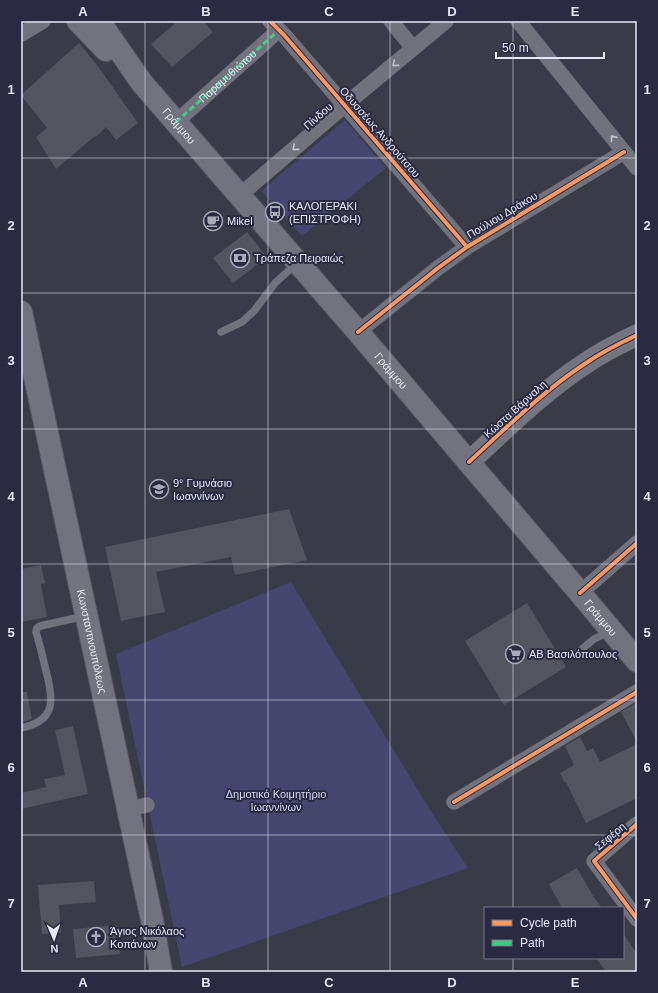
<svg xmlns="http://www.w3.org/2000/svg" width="658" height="993" font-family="Arial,sans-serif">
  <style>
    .green { fill: #45456e }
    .building { fill: #53545f }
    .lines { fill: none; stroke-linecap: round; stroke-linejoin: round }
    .lane-casing { stroke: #565763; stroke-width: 8 }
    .street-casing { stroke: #565763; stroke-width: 16 }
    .secondary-casing { stroke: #565763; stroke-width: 22 }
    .primary-casing { stroke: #565763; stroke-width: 24 }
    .lane { stroke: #71727c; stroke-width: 7 }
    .street { stroke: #71727c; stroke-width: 15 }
    .secondary { stroke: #747580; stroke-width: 21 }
    .primary { stroke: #73737f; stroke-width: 22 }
    .quiet { stroke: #46c982; stroke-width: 3; stroke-dasharray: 6 3; stroke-linecap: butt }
    .cycleway-casing { stroke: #2a2b43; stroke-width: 6 }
    .cycleway { stroke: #f99763; stroke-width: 4 }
    .oneway { stroke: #c3c4d3 }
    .grid { fill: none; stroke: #e6e7f8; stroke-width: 1; stroke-opacity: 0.55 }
    .labels { text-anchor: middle; stroke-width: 4; stroke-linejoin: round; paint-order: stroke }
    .street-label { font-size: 11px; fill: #e6e7f8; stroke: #2a2b43 }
    .poi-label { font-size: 11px; fill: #e6e7f8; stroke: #2a2b43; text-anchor: start }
    .park-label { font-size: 11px; fill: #d4d7f8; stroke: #2a2b43 }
    .neatline { fill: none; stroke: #e6e7f8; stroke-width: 1.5 }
    .grid-label { font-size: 13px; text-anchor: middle; font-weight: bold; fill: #e6e7f8 }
  </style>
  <rect width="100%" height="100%" fill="#3a3b48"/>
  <path class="green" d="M345 120 386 168 302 236 261 191Z
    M291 582 434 816 468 868 182 967 116 654Z"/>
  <path class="building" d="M178 21H203L213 32 172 67 151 44Z
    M79 43 97 65 138 123 116 140 106 127 96 137 95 136 56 169 36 137 47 128 21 95Z
    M247 232 267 257 233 283 213 258Z
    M289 509 307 560 235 575 231 557 156 572 165 612 121 621 105 547Z
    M41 565 45 583 41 584 47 617 21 622V569Z
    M527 603 566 667 504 705 465 641Z
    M21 692H27L32 719 21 723Z
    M637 702V742L621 712Z
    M73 726 88 794 21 809V793L46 787 44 779 65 775 55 730Z
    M580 737 587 751 593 748 600 762 637 744V798L586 823 566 782 565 783 560 773 574 765 565 746Z
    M577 868 593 896 602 908H562L549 884Z
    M94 881 96 902 59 905 61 933 42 934 38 885Z
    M117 925 120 954 76 958 73 929Z
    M623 933 637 954V972H606L596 958H623Z"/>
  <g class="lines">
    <defs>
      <path id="lane" d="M221 332 242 322 254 311 275 283 296 264
        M576 654 594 639 609 632
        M21 728C56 721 54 700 46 671 43 658 40 645 36 632L37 628 40 626 85 616"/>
      <g id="street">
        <path d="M270 21 284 35 467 247"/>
        <path d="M391 21 413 48"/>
        <path d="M518 21 637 168"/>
        <path d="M21 34 43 21"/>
        <path id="s1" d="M176 122 279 30"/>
        <path d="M240 195 345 105 446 21"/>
        <path d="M358 332 438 268 467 247 624 152"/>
        <path d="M580 593 637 543"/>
        <path d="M454 802 637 692"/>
        <path d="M128 809 147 805"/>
        <path d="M637 824 594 861 637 919"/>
      </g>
      <path id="secondary" d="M469 462C506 428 543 391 586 363 602 352 620 343 637 335"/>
      <g id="primary">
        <path d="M78 21 106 50"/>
        <path id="s2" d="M99 21 142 83 358 332 580 593 637 661"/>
        <path id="s3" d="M21 312 152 920 161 972"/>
      </g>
    </defs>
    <use href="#lane" class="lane-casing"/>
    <use href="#street" class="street-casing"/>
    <use href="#secondary" class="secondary-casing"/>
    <use href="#primary" class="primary-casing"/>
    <use href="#lane" class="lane"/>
    <use href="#street" class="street"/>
    <use href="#secondary" class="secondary"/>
    <use href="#primary" class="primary"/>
    <path class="quiet" d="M176 122 279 30"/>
    <defs>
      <path id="cycleway" d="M270 21 284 35 467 247
        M358 332 438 268 467 247 624 152
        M469 462C506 428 543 391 586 363 602 352 620 343 637 335
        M580 593 637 543
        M454 802 637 692
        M637 824 594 861 637 919"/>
    </defs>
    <use href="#cycleway" class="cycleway-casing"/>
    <use href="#cycleway" class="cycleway"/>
  </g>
  <defs><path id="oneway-chevron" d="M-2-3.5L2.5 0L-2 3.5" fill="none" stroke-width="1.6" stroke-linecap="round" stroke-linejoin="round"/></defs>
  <g class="oneway">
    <use href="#oneway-chevron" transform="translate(395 64) rotate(140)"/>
    <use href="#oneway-chevron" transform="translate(613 138) rotate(-129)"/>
    <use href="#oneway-chevron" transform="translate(295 148) rotate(139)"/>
  </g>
  <path class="grid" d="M145 21V972M268 21V972M390 21V972M513 21V908M21 158H637M21 293H637M21 429H637M21 564H637M21 700H637M21 835H637M513 958V972"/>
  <defs>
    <symbol id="bus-ring" viewBox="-11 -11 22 22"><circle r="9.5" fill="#2a2b43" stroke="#aaabba" stroke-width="1.5"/><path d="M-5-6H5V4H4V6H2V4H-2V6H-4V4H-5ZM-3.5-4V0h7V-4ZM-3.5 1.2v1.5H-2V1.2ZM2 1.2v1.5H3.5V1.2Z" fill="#aaabba"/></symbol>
    <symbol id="cafe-ring" viewBox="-11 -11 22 22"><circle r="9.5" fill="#2a2b43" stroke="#aaabba" stroke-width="1.5"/><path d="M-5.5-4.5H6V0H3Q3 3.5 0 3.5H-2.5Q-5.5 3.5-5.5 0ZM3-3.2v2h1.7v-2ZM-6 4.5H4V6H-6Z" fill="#aaabba"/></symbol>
    <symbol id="bank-ring" viewBox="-11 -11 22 22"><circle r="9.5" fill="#2a2b43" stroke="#aaabba" stroke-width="1.5"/><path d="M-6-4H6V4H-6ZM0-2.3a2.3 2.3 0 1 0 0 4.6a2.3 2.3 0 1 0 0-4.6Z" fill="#aaabba"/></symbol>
    <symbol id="school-ring" viewBox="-11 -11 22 22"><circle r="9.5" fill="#2a2b43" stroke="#aaabba" stroke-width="1.5"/><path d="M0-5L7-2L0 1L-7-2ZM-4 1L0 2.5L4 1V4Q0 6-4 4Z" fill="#aaabba"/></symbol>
    <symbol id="supermarket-ring" viewBox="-11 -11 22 22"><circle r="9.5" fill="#2a2b43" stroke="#aaabba" stroke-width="1.5"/><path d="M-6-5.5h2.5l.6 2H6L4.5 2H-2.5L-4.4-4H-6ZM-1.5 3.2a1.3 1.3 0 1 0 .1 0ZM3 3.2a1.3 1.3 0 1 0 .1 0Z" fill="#aaabba"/></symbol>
    <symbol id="church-ring" viewBox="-11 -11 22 22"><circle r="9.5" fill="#2a2b43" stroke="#aaabba" stroke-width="1.5"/><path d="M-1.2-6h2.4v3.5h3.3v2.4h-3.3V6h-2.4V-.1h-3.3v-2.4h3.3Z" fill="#aaabba"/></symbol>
  </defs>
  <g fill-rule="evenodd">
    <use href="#bus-ring" x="264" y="201" width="22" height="22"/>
    <use href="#cafe-ring" x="202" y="210" width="22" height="22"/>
    <use href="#bank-ring" x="229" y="247" width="22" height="22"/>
    <use href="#school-ring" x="148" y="478" width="22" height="22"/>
    <use href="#supermarket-ring" x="504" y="643" width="22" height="22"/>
    <use href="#church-ring" x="85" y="926" width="22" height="22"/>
  </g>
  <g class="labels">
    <g class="street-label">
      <text dy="4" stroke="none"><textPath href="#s1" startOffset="69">Παραμυθιώτου</textPath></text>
      <text transform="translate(318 116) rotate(-41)" y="4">Πίνδου</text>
      <text dy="4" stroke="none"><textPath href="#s2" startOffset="132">Γράμμου</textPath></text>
      <text transform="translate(380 132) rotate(49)" y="4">Οδυσσέως Ανδρούτσου</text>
      <text transform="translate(502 215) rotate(-31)" y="4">Πούλιου Δράκου</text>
      <text dy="4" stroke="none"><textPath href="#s2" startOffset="456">Γράμμου</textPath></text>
      <text transform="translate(515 409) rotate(-42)" y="4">Κώστα Βάρναλη</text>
      <text dy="4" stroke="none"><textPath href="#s2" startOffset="780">Γράμμου</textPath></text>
      <text dy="4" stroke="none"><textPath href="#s3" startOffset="337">Κωνσταντινουπόλεως</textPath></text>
      <text transform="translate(610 836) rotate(-40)" y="4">Σεφέρη</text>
    </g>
    <g class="poi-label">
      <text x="289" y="210">ΚΑΛΟΓΕΡΑΚΙ<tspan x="289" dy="13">(ΕΠΙΣΤΡΟΦΗ)</tspan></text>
      <text x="227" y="225">Mikel</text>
      <text x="254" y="262">Τράπεζα Πειραιώς</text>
      <text x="173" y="487">9° Γυμνάσιο<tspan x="173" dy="13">Ιωαννίνων</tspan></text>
      <text x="529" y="658">ΑΒ Βασιλόπουλος</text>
      <text x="110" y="935">Άγιος Νικόλαος<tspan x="110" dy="13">Κοπάνων</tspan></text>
    </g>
    <g class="park-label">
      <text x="276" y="798">Δημοτικό Κοιμητήριο<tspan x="276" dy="13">Ιωαννίνων</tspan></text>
    </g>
  </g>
  <rect width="658" height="993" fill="none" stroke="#2a2b43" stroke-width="44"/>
  <rect x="484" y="907" width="140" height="52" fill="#2a2b43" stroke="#75768b"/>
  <rect x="492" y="920" width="20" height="6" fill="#f99763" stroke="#75768b"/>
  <text x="520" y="927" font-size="12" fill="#e6e7f8">Cycle path</text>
  <rect x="492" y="940" width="20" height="6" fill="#46c982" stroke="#75768b"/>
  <text x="520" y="947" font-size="12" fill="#e6e7f8">Path</text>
  <g transform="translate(54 939) rotate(178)" stroke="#2a2b43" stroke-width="3" paint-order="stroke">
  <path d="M0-3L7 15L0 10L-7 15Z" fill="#e6e7f8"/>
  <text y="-6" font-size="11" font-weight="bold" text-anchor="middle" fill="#e6e7f8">N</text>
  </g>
  <path d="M496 52v6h108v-6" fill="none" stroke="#e6e7f8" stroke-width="2"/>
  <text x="502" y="52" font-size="12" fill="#e6e7f8" stroke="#2a2b43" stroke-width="3" paint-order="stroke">50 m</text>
  <rect x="22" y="22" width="614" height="949" class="neatline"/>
  <g class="grid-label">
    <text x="83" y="16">A</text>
    <text x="206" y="16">B</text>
    <text x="329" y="16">C</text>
    <text x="452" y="16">D</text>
    <text x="575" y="16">E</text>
    <text x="11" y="94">1</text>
    <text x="647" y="94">1</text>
    <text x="11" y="230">2</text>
    <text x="647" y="230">2</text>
    <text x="11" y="365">3</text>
    <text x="647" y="365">3</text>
    <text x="11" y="501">4</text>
    <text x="647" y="501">4</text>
    <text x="11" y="637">5</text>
    <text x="647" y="637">5</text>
    <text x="11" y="772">6</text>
    <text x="647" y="772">6</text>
    <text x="11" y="908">7</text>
    <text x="647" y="908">7</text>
    <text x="83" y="987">A</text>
    <text x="206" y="987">B</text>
    <text x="329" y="987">C</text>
    <text x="452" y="987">D</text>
    <text x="575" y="987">E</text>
  </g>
</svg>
